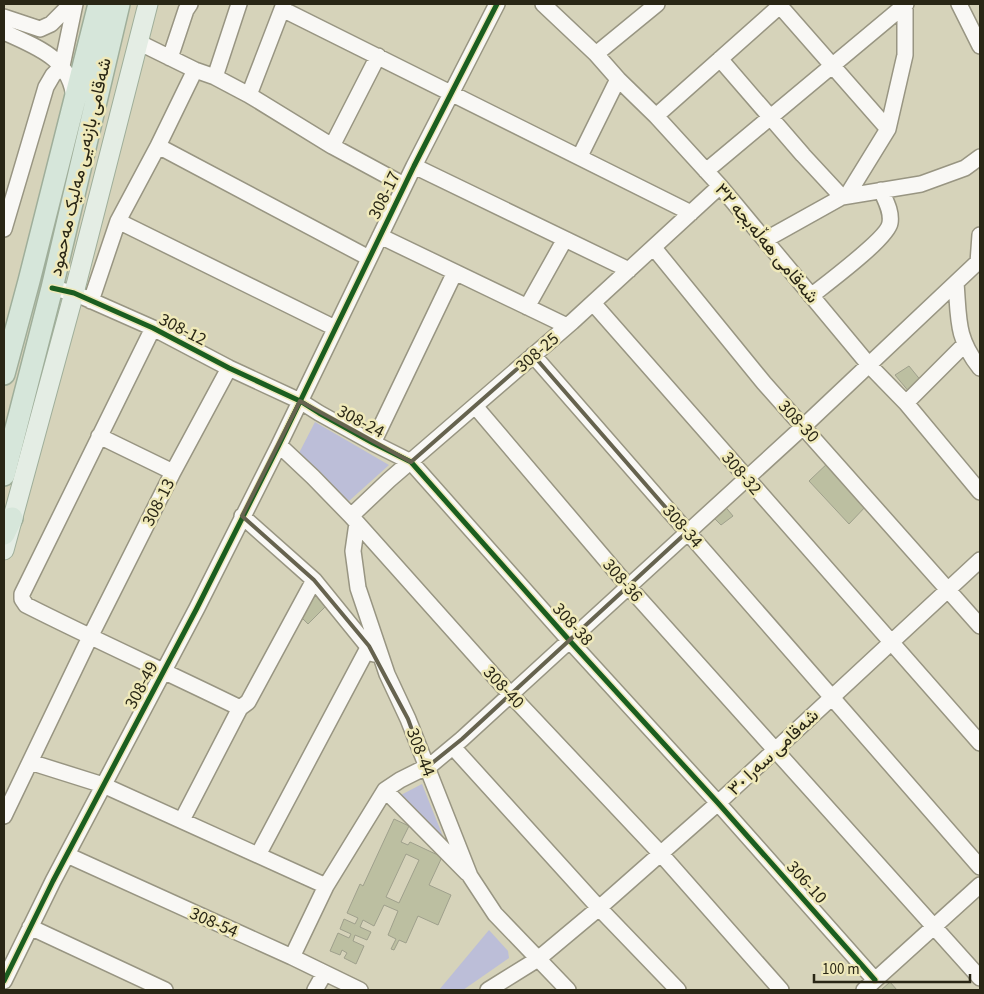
<svg xmlns="http://www.w3.org/2000/svg" width="984" height="994" font-family="'Source Sans 3',Vazirmatn,sans-serif">
  <style>
    .green { fill: #bcbed8 }
    .building { fill: #bcbfa1; stroke: #9fa08c; fill-rule: evenodd }
    .lines { fill: none; stroke-linecap: round; stroke-linejoin: round }
    .minor-casing { stroke: #989582; stroke-width: 18 }
    .major-casing { stroke: #9fae9a; stroke-width: 21 }
    .highway-casing { stroke: #9fae9a; stroke-width: 24 }
    .minor { stroke: #f9f8f5; stroke-width: 15 }
    .major { stroke: #e4ede4; stroke-width: 19 }
    .highway { stroke: #d6e6da; stroke-width: 21 }
    .cycleway-casing { stroke: #efe9ba; stroke-width: 8 }
    .cycleway { stroke: #1b5e20; stroke-width: 5 }
    .marked { fill: none; stroke: #66634f; stroke-width: 4; stroke-linejoin: round }
    .labels { text-anchor: middle; stroke-width: 5; stroke-linejoin: round; paint-order: stroke }
    .street-label { font-size: 18px; fill: #292615; stroke: #efe9ba }
  </style>
  <rect width="100%" height="100%" fill="#d6d3ba"/>
  <path class="green" d="M315 422 389 465 349 501 298 455Z
    M422 784 448 849 395 798Z
    M489 930 508 951 509 958 463 990H439Z"/>
  <path class="building" d="M909 366 922 382 910 393 895 375Z
    M831 460 868 504 849 524 809 481Z
    M723 504 733 516 721 525 711 515Z
    M314 594 327 605 308 624 300 616Z
    M394 819 409 826 401 842 408 845 410 842 442 857 429 885 451 895 438 925 418 916 406 943 399 940 394 950 391 949 396 939 388 935 398 911 384 905 374 926 363 920 360 927 371 932 367 940 355 935 353 941 364 946 356 964 344 958 347 953 342 950 340 955 330 951 338 933 349 938 351 934 340 929 344 919 355 924 358 918 347 913 360 884 363 886ZM406 854 419 860 399 903 386 897Z
    M890 982 897 990H881Z"/>
  <g class="lines">
    <defs>
      <path id="minor" d="M543 4 596 54 618 79 656 116 720 186 869 365 906 403 980 492
        M959 4 980 46
        M780 6 888 129
        M282 9 691 213
        M4 17 40 29 51 24 71 4
        M4 32C36 47 71 58 74 99
        M138 42 195 70 215 77 249 95 332 146 404 185
        M596 54 657 4
        M170 58 186 10 190 4
        M720 59 803 155 842 197
        M215 77 239 4
        M249 95 284 4
        M656 116 782 4
        M158 146 369 258
        M332 146 378 56
        M580 156 618 79
        M414 166 629 270
        M706 171 906 4
        M848 194 888 129 905 55V4
        M118 221 335 328
        M4 229 46 87 53 75 62 66 75 4
        M380 236 567 326
        M765 240 842 197 921 184 965 168 980 157
        M654 248 764 383 980 626
        M978 263 980 235
        M956 283C959 319 956 338 980 368
        M52 288 74 293 153 328 229 368 300 401 319 413 373 443 411 462 569 640 718 803 875 980
        M811 296C826 284 888 238 890 223 892 211 885 200 881 190
        M91 301 118 221 158 146 195 70
        M593 303 980 743
        M527 307 565 239
        M153 328 22 594V599L26 605C97 641 169 673 240 708
        M533 355 980 867
        M906 403 965 344
        M475 406 628 586 980 978
        M99 436 173 472
        M373 443 455 272
        M279 445 313 477 351 516 510 694 661 854 781 990
        M242 516 314 580 374 654
        M351 516 389 480 572 322 720 186
        M357 523 353 551 358 588 387 674 408 719 470 876 495 914 568 990
        M453 747 599 908 678 990
        M30 762 103 785 326 886
        M385 790 467 873
        M4 816 90 637 173 472 229 368
        M182 820 240 708 248 702 314 580
        M67 855 292 957 360 990
        M258 855 369 646
        M30 927 165 990
        M292 957 326 886 385 790 400 780 432 764 462 739 804 426 980 260
        M4 981 53 881 197 608 279 445 414 166 497 4
        M315 990 324 974
        M488 990 538 959 599 908 718 803 980 560
        M864 990 980 885"/>
      <path id="major" d="M4 550 74 293 148 4"/>
      <path id="highway" d="M4 374 29 281 99 4
        M4 475 52 288 119 4
        M4 534 12 518"/>
    </defs>
    <use href="#minor" class="minor-casing"/>
    <use href="#major" class="major-casing"/>
    <use href="#highway" class="highway-casing"/>
    <use href="#minor" class="minor"/>
    <use href="#major" class="major"/>
    <use href="#highway" class="highway"/>
    <defs>
      <path id="cycleway" d="M52 288 74 293 153 328 229 368 300 401 319 413 373 443 411 462 569 640 718 803 875 980
        M4 981 53 881 197 608 279 445 414 166 497 4"/>
    </defs>
    <use href="#cycleway" class="cycleway-casing"/>
    <use href="#cycleway" class="cycleway"/>
  </g>
  <path class="marked" d="M533 355 687 532 462 739 426 768 408 719 369 646 314 580 242 516 300 401 411 462Z"/>
  <g class="labels">
    <g class="street-label">
      <text transform="translate(80 167) rotate(-77)" y="6">شەقامی بازنەیی مەلیک مەحمود</text>
      <text transform="translate(384 195) rotate(-64)" y="6">308-17</text>
      <text transform="translate(767 243) rotate(50)" y="6">شەقامی هەڵەبجە ٣٢</text>
      <text transform="translate(183 329) rotate(27)" y="6">308-12</text>
      <text transform="translate(537 352) rotate(-41)" y="6">308-25</text>
      <text transform="translate(361 421) rotate(28)" y="6">308-24</text>
      <text transform="translate(799 421) rotate(47)" y="6">308-30</text>
      <text transform="translate(742 473) rotate(49)" y="6">308-32</text>
      <text transform="translate(158 502) rotate(-63)" y="6">308-13</text>
      <text transform="translate(683 526) rotate(49)" y="6">308-34</text>
      <text transform="translate(623 580) rotate(49)" y="6">308-36</text>
      <text transform="translate(573 624) rotate(48)" y="6">308-38</text>
      <text transform="translate(141 685) rotate(-62)" y="6">308-49</text>
      <text transform="translate(504 687) rotate(47)" y="6">308-40</text>
      <text transform="translate(421 752) rotate(69)" y="6">308-44</text>
      <text transform="translate(773 752) rotate(-43)" y="6">شەقامی سەرا ٣٠</text>
      <text transform="translate(807 882) rotate(48)" y="6">306-10</text>
      <text transform="translate(214 922) rotate(24)" y="6">308-54</text>
    </g>
  </g>
  <rect width="984" height="994" fill="none" stroke="#292615" stroke-width="10"/>
  <path d="M814 974v8h156v-8" fill="none" stroke="#292615" stroke-width="2.5"/>
  <text x="822" y="974" font-size="15" fill="#292615" stroke="#efe9ba" stroke-width="4" paint-order="stroke">100 m</text>
</svg>
